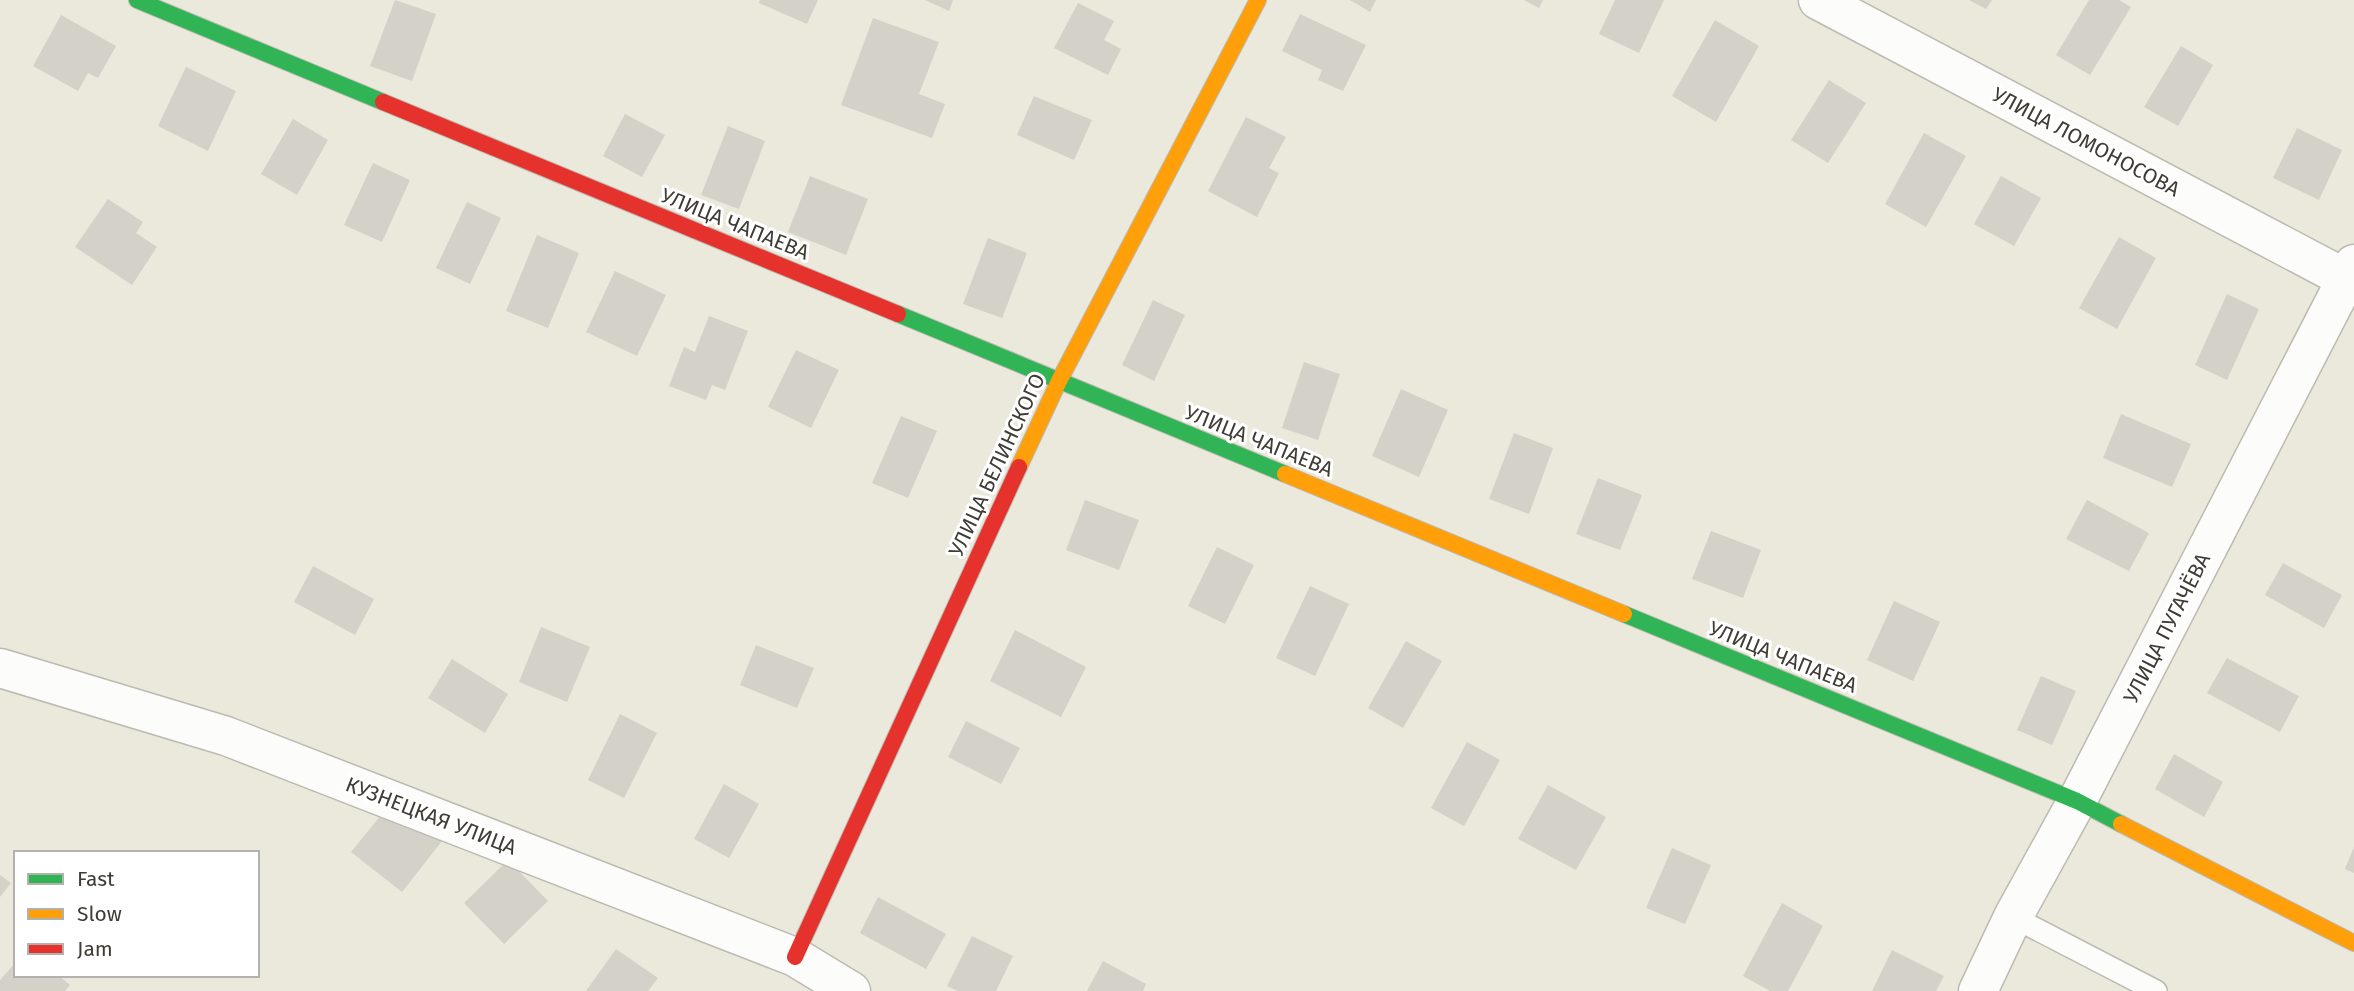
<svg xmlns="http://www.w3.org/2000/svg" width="2354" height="991" font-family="'Fira Sans',sans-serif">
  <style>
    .building { fill: #d4d1c8 }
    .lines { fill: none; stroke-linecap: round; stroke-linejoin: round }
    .lane-casing { stroke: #bdbab1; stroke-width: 24 }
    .street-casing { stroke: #bdbab1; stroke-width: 41 }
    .fast-casing { stroke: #bdbab1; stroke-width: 18 }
    .slow-casing { stroke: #bdbab1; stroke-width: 18 }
    .jam-casing { stroke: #bdbab1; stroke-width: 18 }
    .lane { stroke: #fcfcfa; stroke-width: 21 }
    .street { stroke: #fcfcfa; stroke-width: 38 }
    .fast { stroke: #30b455; stroke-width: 16 }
    .slow { stroke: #ff9f0a; stroke-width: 16 }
    .jam { stroke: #e5322d; stroke-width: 16 }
    .labels { text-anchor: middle; stroke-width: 6; stroke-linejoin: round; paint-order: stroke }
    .street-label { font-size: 21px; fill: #3f3c34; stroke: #fff }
  </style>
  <rect width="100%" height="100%" fill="#ebe8dc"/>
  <path class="building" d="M395 0 436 14 412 81 370 66Z
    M760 0H818L807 24 759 3Z
    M925 0H953L949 11Z
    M1350 0H1376L1370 12Z
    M1524 0H1543L1539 8Z
    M1615 0H1664L1639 53 1599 34Z
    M1969 0H1992L1986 9Z
    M2089 0H2119L2131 7 2090 75 2056 55Z
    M1078 3 1114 21 1104 40 1121 49 1108 75 1054 48Z
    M1300 14 1366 45 1343 91 1318 80 1322 70 1282 51Z
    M61 15 116 46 98 78 88 73 78 91 33 66Z
    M873 18 939 42 919 94 945 104 932 138 841 105Z
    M1715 20 1759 46 1716 122 1672 96Z
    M2181 46 2213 65 2178 126 2144 107Z
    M186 67 236 91 208 151 158 126Z
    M1829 80 1866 103 1828 163 1791 140Z
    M1034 96 1092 120 1074 160 1017 135Z
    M625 114 665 135 642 177 603 156Z
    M1246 117 1286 137 1269 168 1279 173 1257 217 1208 191Z
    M293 119 328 140 297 195 261 174Z
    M728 126 765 141 739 209 701 195Z
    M2297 128 2342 150 2319 200 2273 178Z
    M1924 133 1966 156 1926 227 1885 204Z
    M373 163 410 180 382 242 344 225Z
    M810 176 868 199 846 255 788 232Z
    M2001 176 2041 198 2014 246 1974 224Z
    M108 199 143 222 136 233 157 247 132 285 75 247Z
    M467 202 501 218 470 284 436 268Z
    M537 235 579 253 548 328 506 311Z
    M2119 237 2156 258 2117 329 2079 308Z
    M988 238 1027 253 1002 318 963 304Z
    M615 271 666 295 637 356 586 332Z
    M2227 294 2259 309 2227 380 2195 365Z
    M1153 300 1185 315 1154 381 1122 365Z
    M709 316 748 331 725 390 712 385 706 400 669 386 684 347 695 352Z
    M796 350 839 370 811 428 768 407Z
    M1304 362 1340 374 1318 440 1282 428Z
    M1401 389 1448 410 1419 477 1372 456Z
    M2121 414 2191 444 2172 487 2103 458Z
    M901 416 937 431 908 498 872 483Z
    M1514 433 1553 448 1529 514 1489 499Z
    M1598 478 1642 495 1620 550 1576 534Z
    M1085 500 1139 520 1119 570 1066 550Z
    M2087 500 2149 533 2129 571 2066 539Z
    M1711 531 1761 550 1743 598 1692 579Z
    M1217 547 1254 565 1225 624 1188 606Z
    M2283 563 2342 595 2324 628 2265 595Z
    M313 566 374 599 355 635 294 602Z
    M1310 586 1349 604 1315 676 1276 658Z
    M1894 601 1940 622 1913 681 1867 660Z
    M541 627 590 647 567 702 519 682Z
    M1015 630 1086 667 1061 717 990 681Z
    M1406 641 1442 661 1403 728 1368 708Z
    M756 645 814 668 797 708 740 685Z
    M2227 658 2299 696 2280 732 2207 693Z
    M452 659 508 694 485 733 428 698Z
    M2041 676 2076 691 2052 745 2017 730Z
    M620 714 657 733 624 798 588 780Z
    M966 721 1020 748 1001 784 948 757Z
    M1467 742 1500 760 1464 826 1431 808Z
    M2174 754 2223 782 2204 817 2155 789Z
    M724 784 759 804 729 858 694 839Z
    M1548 785 1606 817 1576 870 1518 839Z
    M399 793 449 832 402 892 351 852Z
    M2354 847V873L2345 869Z
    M1672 848 1711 865 1685 924 1646 908Z
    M508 860 548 901 504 944 464 903Z
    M0 875 11 883 0 897Z
    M878 897 946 934 926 969 860 933Z
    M1782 903 1823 926 1788 991H1770L1743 976Z
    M972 936 1013 956 996 991H958L947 986Z
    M616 949 658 978 648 991H586Z
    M1892 950 1944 976 1936 991H1872Z
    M1103 961 1146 984 1143 991H1087Z
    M16 962V975H58L70 985 65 991H0V980Z"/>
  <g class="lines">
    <defs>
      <path id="lane" d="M2013 917 2156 991"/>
      <path id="street" d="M1818 0 2354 283
        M0 668 226 736 795 957 851 991
        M1978 991 2013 917 2077 801 2354 264"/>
      <path id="fast" d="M137 0 383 102
        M898 314 1285 474
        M1624 614 2077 801 2121 824"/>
      <path id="slow" d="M1019 467 1059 381 1258 0
        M1285 474 1624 614
        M2121 824 2354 943"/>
      <path id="jam" d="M383 102 898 314
        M795 957 1019 467"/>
    </defs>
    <use href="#lane" class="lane-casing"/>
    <use href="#street" class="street-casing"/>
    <use href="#fast" class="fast-casing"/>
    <use href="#slow" class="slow-casing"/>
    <use href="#jam" class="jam-casing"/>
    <use href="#lane" class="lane"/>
    <use href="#street" class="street"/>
    <use href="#fast" class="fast"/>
    <use href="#slow" class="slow"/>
    <use href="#jam" class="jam"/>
  </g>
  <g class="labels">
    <g class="street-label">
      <text transform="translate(2086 142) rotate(28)" y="7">УЛИЦА ЛОМОНОСОВА</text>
      <text transform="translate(735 224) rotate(22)" y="7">УЛИЦА ЧАПАЕВА</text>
      <text transform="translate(1259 441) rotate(22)" y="7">УЛИЦА ЧАПАЕВА</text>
      <text transform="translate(997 465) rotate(-65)" y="7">УЛИЦА БЕЛИНСКОГО</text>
      <text transform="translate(2167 628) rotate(-63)" y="7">УЛИЦА ПУГАЧЁВА</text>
      <text transform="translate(1783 657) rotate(22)" y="7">УЛИЦА ЧАПАЕВА</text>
      <text transform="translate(431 816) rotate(21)" y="7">КУЗНЕЦКАЯ УЛИЦА</text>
    </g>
  </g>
  <rect x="14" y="851" width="245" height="126" fill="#ffffff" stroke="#b2b1ae" stroke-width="2"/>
  <rect x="28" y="874" width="35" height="10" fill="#30b455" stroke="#b2b1ae" stroke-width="2"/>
  <text x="77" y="886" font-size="21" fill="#3f3c34">Fast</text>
  <rect x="28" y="909" width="35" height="10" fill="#ff9f0a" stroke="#b2b1ae" stroke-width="2"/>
  <text x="77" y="921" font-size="21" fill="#3f3c34">Slow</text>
  <rect x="28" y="944" width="35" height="10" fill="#e5322d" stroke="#b2b1ae" stroke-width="2"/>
  <text x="77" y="956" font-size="21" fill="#3f3c34">Jam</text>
</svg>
